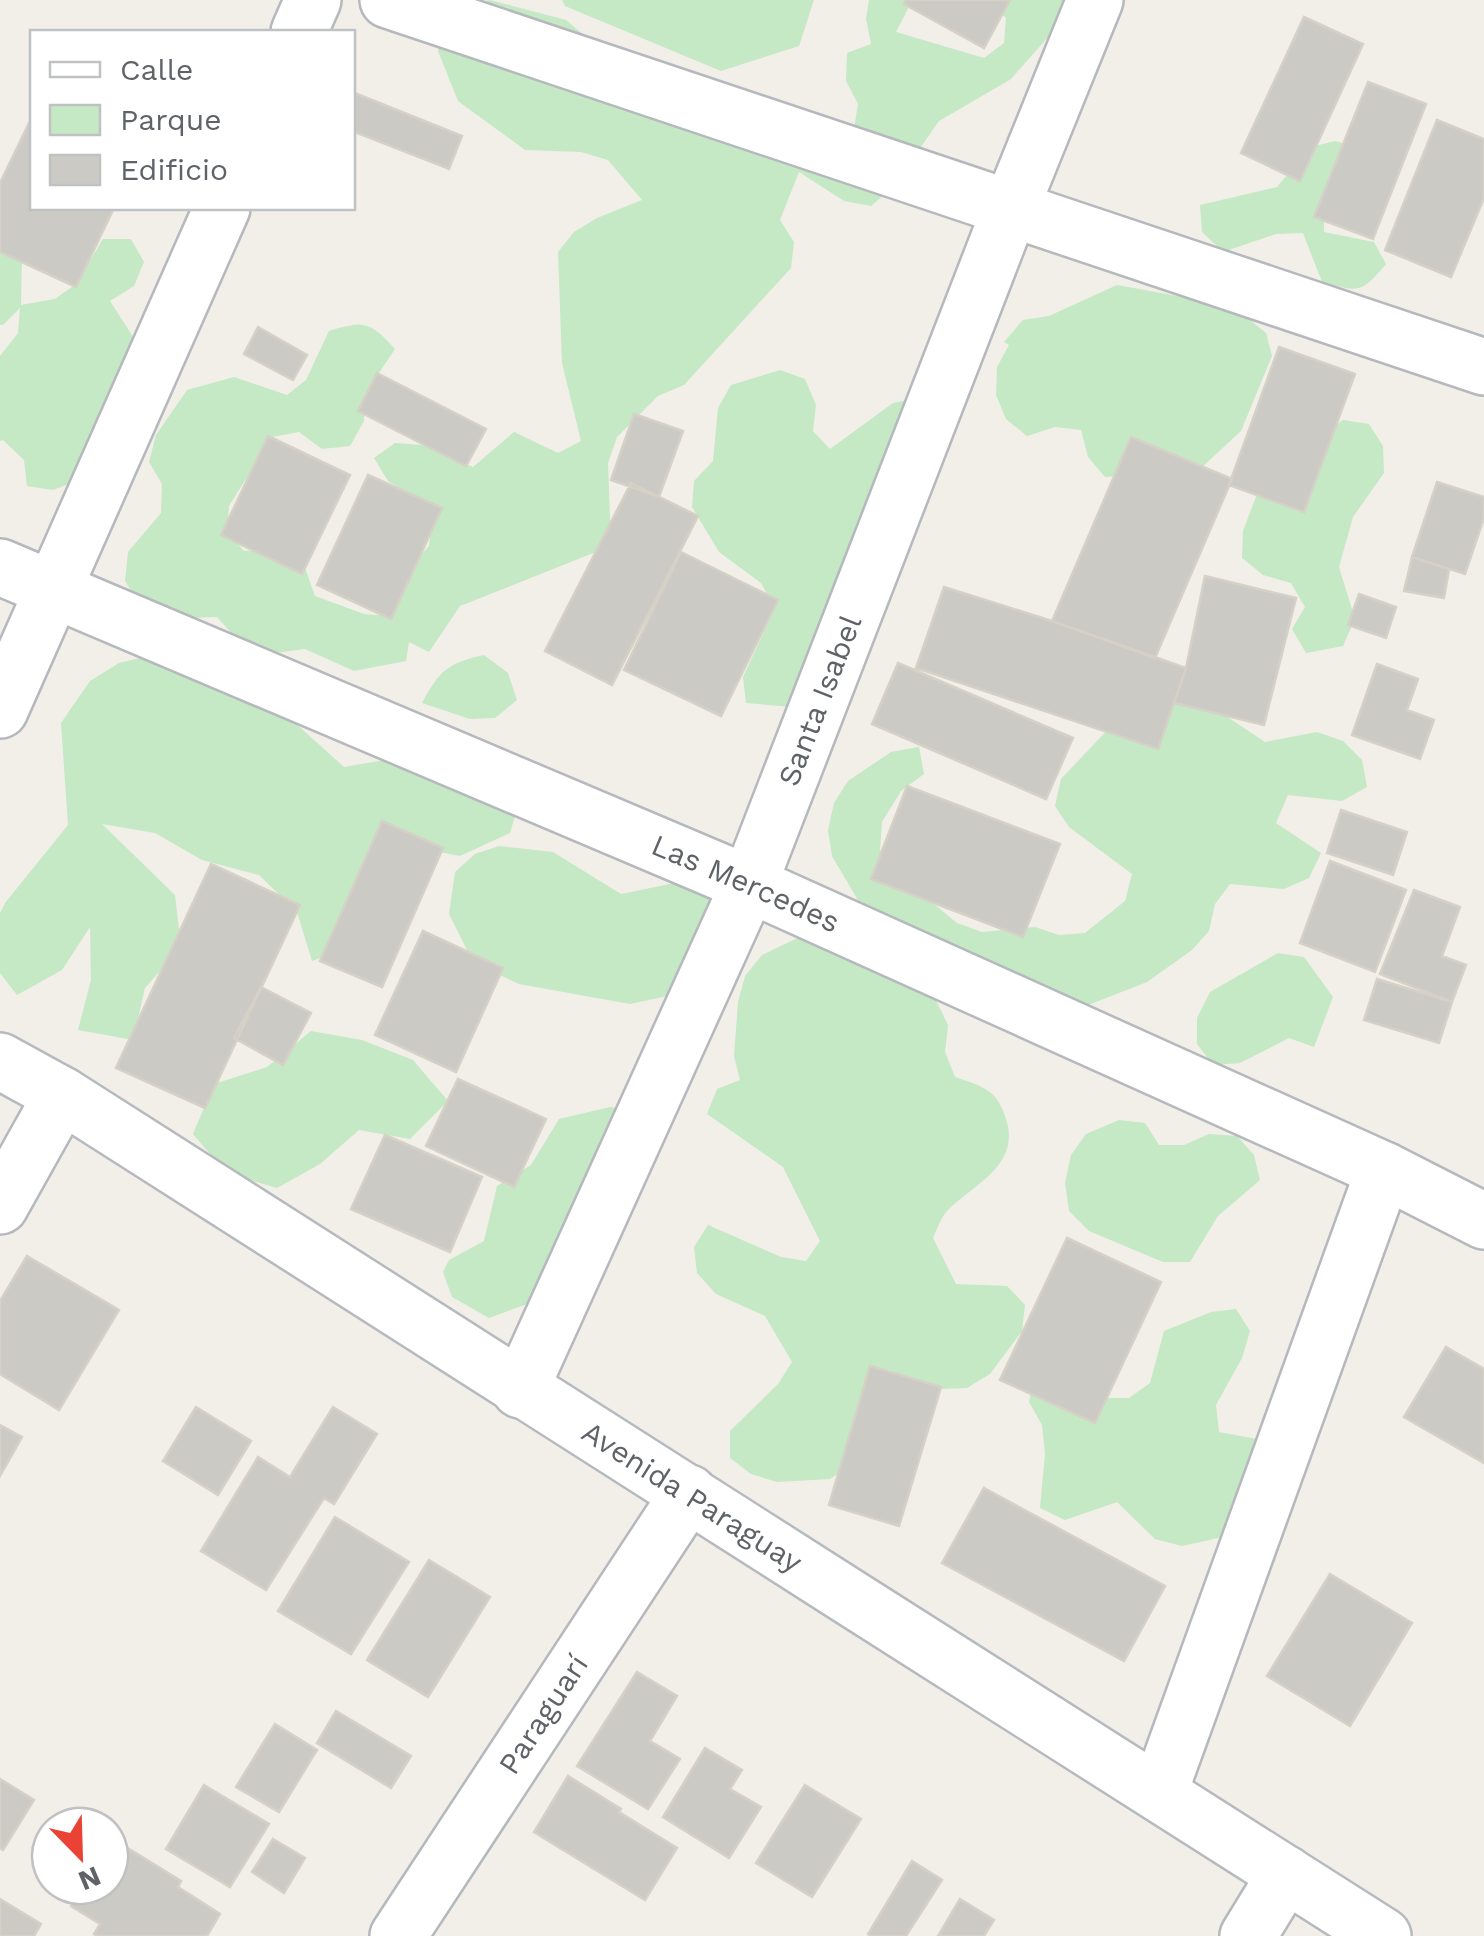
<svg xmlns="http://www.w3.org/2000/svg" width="1484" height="1936" font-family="'Work Sans',sans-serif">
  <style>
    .green { fill: #c5e8c5 }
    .building { fill: #cccac5; stroke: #d6d1c6; stroke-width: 2.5 }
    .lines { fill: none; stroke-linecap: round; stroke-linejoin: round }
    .street-casing { stroke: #b5b8bc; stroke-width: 60 }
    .secondary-casing { stroke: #b6babf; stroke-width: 60 }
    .street { stroke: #fff; stroke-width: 55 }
    .secondary { stroke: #fff; stroke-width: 55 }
    .labels { text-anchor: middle; stroke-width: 8; stroke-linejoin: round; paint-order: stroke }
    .street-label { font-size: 30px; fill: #5f6368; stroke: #fff }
  </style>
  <rect width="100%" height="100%" fill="#f1efe8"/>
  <path class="green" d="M490 0 566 20 626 70 790 144 799 169 805 156 854 129 858 104 846 81 847 53 871 44 866 19 869 0H910L909 7 896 32 984 58 1004 43 1006 18 983 0H1081L1011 79 939 121 893 187 871 206 844 201 799 172 780 220 794 242 791 268 684 385 658 396 617 437 608 463 611 546 460 606 429 652 409 642 406 661 354 671 305 649 252 656 217 617 163 619 139 603 125 581 128 552 161 513 162 484 149 462 156 435 187 390 234 377 287 395 306 380 329 331C364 320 371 322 395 349L365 394 364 421 350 446 322 449 299 432 272 437 229 506 227 532 244 551 298 548 315 596 364 614 390 616 396 582 429 546 433 508 388 481 374 458 395 443 422 445 473 467 514 432 558 453 581 441 562 363 558 252 574 232 597 218 642 200 608 160 581 152 525 150 458 101 438 51 443 26 463 6Z
    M562 0H814L799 46 721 71 565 6Z
    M1335 141 1360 148 1324 206V232L1374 242 1386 264C1361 294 1359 292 1322 282L1303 233 1276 234 1223 252 1202 232 1200 205 1277 187 1311 147Z
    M0 230 22 252 21 305 55 299 76 284 103 239H131L144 262 134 286 110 301 137 343 143 371 101 408 98 459 79 480 53 490 27 486 24 460 3 440 0 441V356L18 333 20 308 3 325H0Z
    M1117 285 1194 299 1244 315 1266 333 1272 356 1241 431 1200 469 1105 477 1088 457 1081 430 1055 427 1027 436 1006 419 996 395 997 367 1009 345 1004 342 1023 320 1049 316Z
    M780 370 805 379 816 405 813 431 830 449 893 403 919 398 803 708 746 703 743 677 775 608 761 583 719 552 692 507 694 481 713 461 718 408 731 385Z
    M1343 420 1369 424 1383 446 1384 473 1353 517 1339 567 1355 619 1343 646 1306 653 1292 629 1305 607 1291 583 1263 575 1242 558 1243 531 1262 481Z
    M170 651 264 695 344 767 490 742 526 779 510 833 460 856 406 846 363 942 312 961 297 912 259 875 202 860 155 833 102 824 175 895 181 947 145 988 133 1040 78 1030 91 980 90 927 62 970 17 995 0 973V913L5 903 68 825 61 723 90 681 119 663Z
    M484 655 508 673 517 700 495 718 470 719 422 703C440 670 448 663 484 655Z
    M1178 684 1265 742 1317 732 1343 741 1362 760 1367 787 1342 801 1288 795 1276 823 1321 853 1309 878 1284 889 1230 884 1215 904 1209 931 1192 950 1147 982 1073 1011 902 937 859 902 832 856 828 830 834 803 848 781 891 752 919 747 924 774 901 791 882 822 880 850 896 873 957 923 982 932 1035 927 1059 935 1085 933 1125 901 1132 874 1069 827 1055 806 1061 779 1114 723Z
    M499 846 553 852 621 894 699 878 721 895 672 995 630 1004 519 984 473 962 449 914 455 872 475 854Z
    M810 932 924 976 948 1025 945 1052 955 1077C982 1086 998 1090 1006 1119 1021 1165 974 1184 948 1210 941 1217 937 1229 933 1238L956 1284 1007 1286 1025 1305 1022 1331 990 1374 967 1388 940 1389 888 1370 866 1387 855 1463 830 1479 777 1482 751 1474 730 1458V1431L778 1384 792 1362 765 1316 716 1294 697 1273 694 1247 708 1225 781 1257 806 1261 820 1241 783 1167 707 1114 717 1089 740 1080 734 1056 738 1002 745 976 762 955Z
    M1278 953 1304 957 1333 997 1314 1047 1289 1038 1240 1063 1213 1065 1197 1044V1018L1210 992Z
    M311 1031 362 1040 413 1060 448 1101 410 1139 359 1130 320 1164 277 1188 226 1173 193 1134 214 1084 267 1067Z
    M610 1107 625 1109 554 1294 489 1318 452 1297 443 1272 449 1260 484 1241 497 1186 531 1165 559 1119Z
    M1119 1120 1145 1123 1159 1145H1184L1209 1134 1237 1136 1254 1155 1260 1180 1218 1216 1190 1262H1163L1089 1231 1069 1211 1065 1183 1071 1155 1086 1134Z
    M1236 1309 1250 1331 1242 1358 1216 1405 1219 1432 1268 1441 1237 1534 1182 1546 1155 1539 1117 1502 1065 1520 1040 1508 1045 1454 1042 1425 1029 1402 1032 1385 1103 1398H1129L1150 1383 1164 1331 1211 1312Z"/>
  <path class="building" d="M906 0H1010L984 48 904 4Z
    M1304 17 1363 44 1300 181 1241 153Z
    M1368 82 1426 104 1373 239 1314 217Z
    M352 92 462 136 449 169 352 131Z
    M1437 120 1484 139V198L1451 277 1385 250Z
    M29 123 32 124V208H114L76 287 0 252V183Z
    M258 327 307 355 293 380 244 354Z
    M1279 347 1355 374 1304 512 1229 485Z
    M377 373 486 429 466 466 358 411Z
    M634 414 683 431 659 497 611 480Z
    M268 436 350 475 302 574 221 535Z
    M1131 437 1232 479 1155 658 1052 621Z
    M368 475 442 508 391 619 317 585Z
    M1437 482 1484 497V518L1465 574 1412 557Z
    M631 483 698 516 612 685 545 651Z
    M681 552 778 600 721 716 624 670Z
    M1412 557 1449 569 1444 598 1404 591Z
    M1205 576 1296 598 1264 725 1174 703 1186 668Z
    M944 587 1052 621 1186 668 1158 749 916 668Z
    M1359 594 1396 607 1386 638 1348 625Z
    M898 663 1073 738 1046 799 872 724Z
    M1377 664 1418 679 1407 710 1434 720 1420 759 1352 735Z
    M907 786 1060 844 1023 937 871 879Z
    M1341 810 1407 832 1393 875 1327 853Z
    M382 821 443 848 382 987 320 961Z
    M1330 861 1406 890 1375 972 1300 943Z
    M211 864 300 905 205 1108 116 1068Z
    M1414 890 1460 907 1442 956 1466 965 1452 1002 1380 974Z
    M423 931 503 968 456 1072 375 1035Z
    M1377 979 1452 1002 1439 1043 1364 1020Z
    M261 987 311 1013 283 1065 234 1038Z
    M458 1079 546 1119 514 1187 426 1146Z
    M385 1135 482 1177 450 1252 351 1209Z
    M1067 1238 1161 1282 1095 1423 1000 1380Z
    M27 1256 119 1310 59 1410 0 1374V1301Z
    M1446 1347 1484 1369V1463L1404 1417Z
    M870 1366 941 1387 899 1526 829 1505Z
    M196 1407 251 1441 218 1495 163 1461Z
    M333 1407 377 1434 334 1504 324 1498 266 1590 201 1551 258 1457 290 1477Z
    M0 1425 22 1437 0 1476Z
    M984 1488 1165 1586 1124 1661 942 1563Z
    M335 1517 409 1562 351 1654 278 1611Z
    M429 1560 490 1597 428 1697 367 1660Z
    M1330 1574 1412 1623 1350 1726 1267 1676Z
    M637 1672 677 1696 650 1741 680 1759 648 1809 577 1766Z
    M336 1711 411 1756 391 1788 317 1743Z
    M275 1724 317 1750 279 1812 236 1787Z
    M705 1748 742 1770 730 1789 761 1807 729 1858 663 1817Z
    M568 1776 621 1809 619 1812 677 1848 645 1900 534 1832Z
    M0 1779 34 1800 3 1850 0 1848Z
    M204 1785 269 1824 230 1887 166 1849Z
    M805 1785 861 1819 812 1897 756 1863Z
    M113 1839 181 1881 178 1887 220 1914 207 1936H98L94 1934 100 1924 71 1906 84 1886H110V1843Z
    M273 1839 305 1858 284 1893 252 1872Z
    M912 1861 942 1880 906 1936H871L868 1934Z
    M0 1899 41 1924 34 1936H0Z
    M960 1899 994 1920 984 1936H938Z"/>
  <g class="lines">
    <defs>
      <g id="street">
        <path d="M388 0 1484 367"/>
        <path d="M299 32 313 0"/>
        <path id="s1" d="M0 567 749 884 1384 1170 1484 1221"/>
        <path d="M0 710 222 208"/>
        <path d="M0 1206 62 1095"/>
        <path id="s2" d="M520 1390 749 884 1010 210 1095 0"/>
        <path d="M1159 1793 1384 1170"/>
        <path id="s3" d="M398 1936 689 1493"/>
        <path d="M1248 1936 1286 1874"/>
      </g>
      <g id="secondary">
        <path id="s4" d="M0 1061 62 1095C501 1378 943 1655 1383 1936"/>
      </g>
    </defs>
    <use href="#street" class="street-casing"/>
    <use href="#secondary" class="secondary-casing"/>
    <use href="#street" class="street"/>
    <use href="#secondary" class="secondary"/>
  </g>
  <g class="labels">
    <g class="street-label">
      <text dy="10" stroke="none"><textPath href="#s2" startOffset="752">Santa Isabel</textPath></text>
      <text dy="10" stroke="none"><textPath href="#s1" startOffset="810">Las Mercedes</textPath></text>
      <text dy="10" stroke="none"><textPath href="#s4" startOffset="818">Avenida Paraguay</textPath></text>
      <text dy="10" stroke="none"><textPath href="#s3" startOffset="265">Paraguarí</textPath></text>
    </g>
  </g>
  <rect x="30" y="30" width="325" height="180" fill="#ffffff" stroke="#bfc1c3" stroke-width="2.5"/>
  <rect x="50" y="62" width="50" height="15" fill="#ffffff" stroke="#bfc1c3" stroke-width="2.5"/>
  <text x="120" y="80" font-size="30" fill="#5f6368">Calle</text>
  <rect x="50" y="105" width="50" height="30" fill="#c5e8c5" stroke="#bfc1c3" stroke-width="2.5"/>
  <text x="120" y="130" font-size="30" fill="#5f6368">Parque</text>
  <rect x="50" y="155" width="50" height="30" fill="#cccac5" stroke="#bfc1c3" stroke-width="2.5"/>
  <text x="120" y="180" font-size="30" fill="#5f6368">Edificio</text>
  <g transform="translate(80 1856) rotate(157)"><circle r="48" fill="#ffffff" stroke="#bfc1c3" stroke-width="2.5"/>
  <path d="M0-8L18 38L0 25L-18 38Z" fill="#ea4335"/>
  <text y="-15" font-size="28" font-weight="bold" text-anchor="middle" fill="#5f6368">N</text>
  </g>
</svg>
